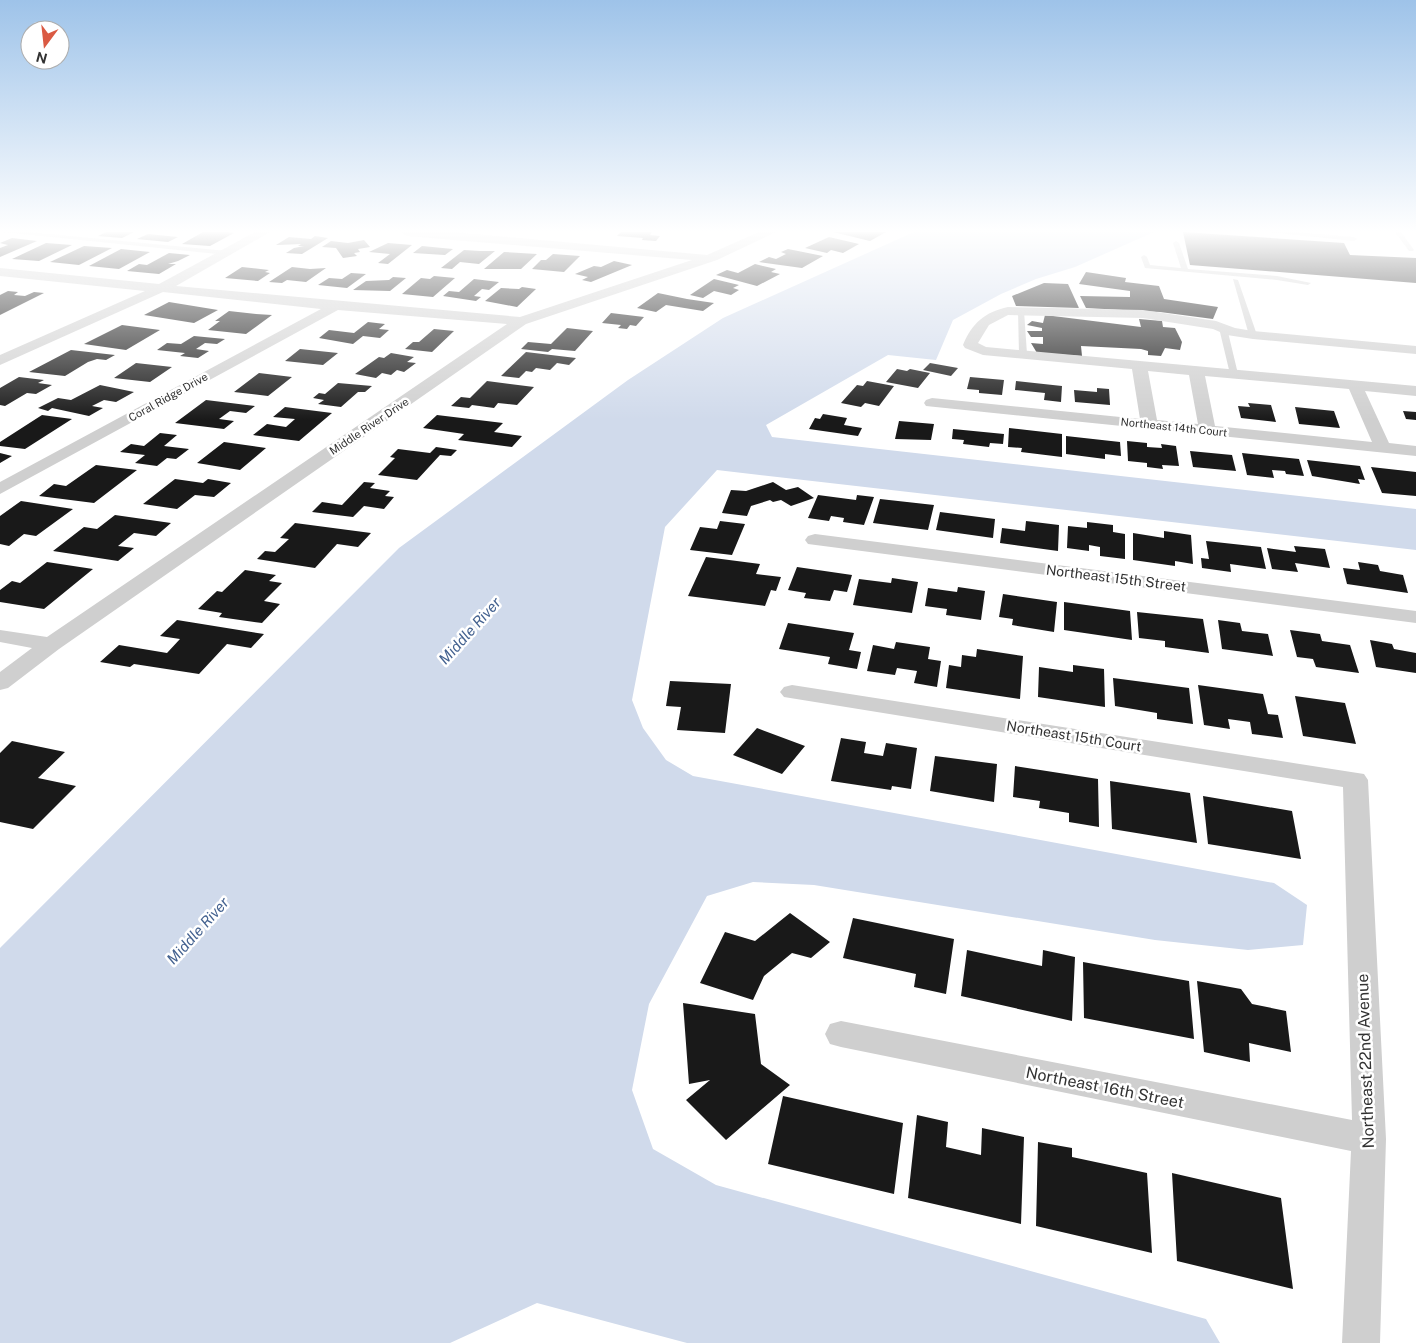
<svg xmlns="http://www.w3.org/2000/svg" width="1416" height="1343" font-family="'Public Sans',sans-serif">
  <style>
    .water { fill: #d0daeb }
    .building { fill: #191919 }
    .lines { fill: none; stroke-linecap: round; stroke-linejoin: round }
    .service { fill: #cfcfcf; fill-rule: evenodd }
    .minor { fill: #cfcfcf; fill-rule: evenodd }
    .labels { text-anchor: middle; stroke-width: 5; stroke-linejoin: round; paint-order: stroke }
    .far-street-label { font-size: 11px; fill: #323232; stroke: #fff }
    .street-label { font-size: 14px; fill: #323232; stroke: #fff }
    .water-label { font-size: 15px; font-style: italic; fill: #446290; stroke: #fff }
    .near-street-label { font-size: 16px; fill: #323232; stroke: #fff }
  </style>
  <rect width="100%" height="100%" fill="#fff"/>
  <path class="water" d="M914 232H1154L1075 267 1036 279 1001 294 953 320 936 360 888 355 766 425 772 437 1416 509V550L717 470 665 527 632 700 643 728 666 760 693 776 1274 883 1307 905 1303 945 1248 950 1155 940 814 885 753 882 707 896 649 1004 632 1090 653 1149 716 1185 1206 1319 1220 1343H687L537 1303 450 1343H0V948L399 548 628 380 723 318Z"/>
  <path class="building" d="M106 232H134L122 238 98 236Z
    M203 232H228L234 233 210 246 182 244Z
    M621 232H652L650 235 660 236 656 241 642 240 643 238 617 236Z
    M833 232H886L870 241Z
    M1183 232 1344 243 1350 255 1416 258V283L1190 265Z
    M148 234 178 237 168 242 137 239Z
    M315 236 328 238 302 254 286 253 294 248 304 246H298L301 244 276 245 289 237 311 239Z
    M829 237 859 244 843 253 831 250 827 253 805 248Z
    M12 238 37 241 0 257V248L8 245 0 243Z
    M364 240 370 247 358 249 360 252 354 253 357 256 343 258 336 248 322 247 331 241 348 243Z
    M46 243 72 245 39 261 12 259Z
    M388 243 412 245 388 264 378 263 390 254 369 252Z
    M84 246 112 248 79 265 50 262Z
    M422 246 453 249 445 255 413 253Z
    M121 249 150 252 119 269 89 266Z
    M788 249 823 256 802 268 759 262 769 257 776 259 786 254 781 252Z
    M464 250 480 251H495L479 264 460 262 452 269 441 268Z
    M504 252 537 254 521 269H484Z
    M169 253 190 255 178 261 168 264H176L159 274 127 271 139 264 147 265Z
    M553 254 580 256 564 272 532 269 541 260H546Z
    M614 261 632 265 591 282 582 280 588 277 575 274 594 266 601 267Z
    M755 264 776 269 771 272 780 274 757 286 716 275 727 270 738 273Z
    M242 267 269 270 265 272 270 273 258 281 225 278Z
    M292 267 310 269 326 268 306 282 287 280 282 283 269 282Z
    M1086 272 1126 278 1125 282 1159 286 1164 299 1218 307 1213 319 1160 312 1086 308 1080 296 1130 297V291L1079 284Z
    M351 273 366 274 347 288 318 285 329 278 342 279Z
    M434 276 455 278 433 297 402 294 421 278 430 279Z
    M393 277 406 278 390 291 353 290 366 281 389 280Z
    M474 279 499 282 489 290 482 289 474 296 481 297 476 301 443 296 449 291 459 292Z
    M714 279 739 285 733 288 739 290 731 295 714 291 703 298 690 295Z
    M1044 283 1068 284 1079 308 1016 306 1012 296Z
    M522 287 536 289 517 307 485 301 501 288 519 289Z
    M8 291 18 292 14 295 25 296 34 292 44 293 0 315V295Z
    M658 293 687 299 714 303 703 311 666 305 656 312 637 308Z
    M169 302 218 310 194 323 144 315Z
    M229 311 256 314 272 315 246 334 208 330 220 321H215Z
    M611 313 644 317 636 326 630 325 627 329 618 328 621 325 602 323Z
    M1045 315 1141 327 1139 319 1162 321 1163 327 1175 328 1182 342 1180 350 1165 348 1161 356 1148 355V351L1141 349 1081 346 1082 356 1037 353 1031 343 1043 344V337H1031L1027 331H1042V328L1027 325 1032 321 1043 323Z
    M368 322 385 324 379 329 389 330 380 338 363 336 353 344 319 338 329 330 354 333Z
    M122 325 160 330 126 350 84 344Z
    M567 328 593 331 575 351 552 349 548 352 521 349 528 342 551 344Z
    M434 329 454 331 432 352 405 349 413 342H419Z
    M194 336 225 339 217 344 205 343 196 349 209 351 198 358 180 356 185 353 157 350 167 343 181 344Z
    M300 349 338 353 323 365 285 361Z
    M71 350 115 355 106 360 97 359 88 362 65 376 29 372Z
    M526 352 576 358 569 365 557 363 550 370 536 368 532 372 526 371 519 378 501 376Z
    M391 353 414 357 407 362 416 363 404 372 397 370 391 375 382 373 376 378 355 374 379 357 384 358Z
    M136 363 172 367 150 382 114 378Z
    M930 363 958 368 951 376 923 370Z
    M897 369 907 371 910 369 930 373 918 388 886 382Z
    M259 373 292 377 268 396 234 392Z
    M19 377 44 380 38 383 52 385 36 394 27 393 5 406 0 405V388Z
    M970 377 1004 380 1002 395 979 393V390L967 389Z
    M487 381 534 387 517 405 498 403 494 408 472 405 469 408 451 406 461 397 470 398Z
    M867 381 894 386 879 406 865 403 861 407 841 403 857 385 863 386Z
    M1016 381 1062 386 1061 402 1044 400 1045 393 1015 390Z
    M338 383 372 386 365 392H358L341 407 318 404 324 400 313 398 319 393 325 394Z
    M100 385 134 392 116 402 104 400 92 406 103 408 89 416 52 408 48 411 38 408 58 398 71 400Z
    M1097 388 1109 389 1110 405 1075 402 1074 390 1097 392Z
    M206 400 255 406 246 413 230 411 219 419 234 421 224 429 175 423Z
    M1248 403 1271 405 1276 422 1241 418 1238 406 1250 407Z
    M285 407 332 413 299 441 253 435 267 424 286 427 295 419 273 417Z
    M1295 407 1334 411 1340 428 1299 424Z
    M1403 411 1416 412V420L1406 419Z
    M823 414 847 418 844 425 862 428 858 436 809 429 815 418 820 419Z
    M42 415 72 419 25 449 0 446V442Z
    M437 415 503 423 494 432 522 436 512 447 458 440 464 434 423 428Z
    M899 421 934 424 931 440 895 439Z
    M1009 428 1062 434V457L1021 452 1022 448 1008 447Z
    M953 429 1004 434 1003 444 990 443 989 447 963 444 964 440 952 439Z
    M160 433 177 435 164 446 189 449 176 459 167 458 157 466 135 463 145 455 120 452 131 444 144 446Z
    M1066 436 1120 442 1121 456 1105 454V459L1066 454Z
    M1127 441 1147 443V447L1162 448 1161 444 1176 446 1179 466 1162 465 1163 469 1147 467V463L1128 461Z
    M224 442 266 448 240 470 197 463Z
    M436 447 457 450 451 456 440 455 417 480 378 475 395 458 390 457 398 449 430 453Z
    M1190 451 1232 455 1236 471 1193 467Z
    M0 453 12 456 0 463Z
    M1242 453 1299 459 1304 476 1286 474 1285 471 1272 470 1274 478 1247 475Z
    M1307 460 1360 466 1365 480 1358 479 1360 484 1312 476Z
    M96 465 137 470 94 503 39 496 54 484 66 486Z
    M1371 467 1416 472V496L1382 493Z
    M175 479 203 483 208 479 231 483 214 497 195 495 177 509 143 504Z
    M364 482 375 483 370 488 390 491 385 496 394 497 384 509 364 506 353 517 312 512 322 502 342 505Z
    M773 482 786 490 798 487 814 498 791 506 781 500 773 502 770 500 751 506 747 516 722 513 731 490 746 491Z
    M818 495 856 500 857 495 874 497 864 525 843 522 844 518 831 516 829 521 808 518Z
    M880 499 934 505 928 530 873 523Z
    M21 501 73 509 36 536 24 534 9 546 0 544V516Z
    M940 512 995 519 993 538 936 530Z
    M115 515 171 523 156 536 134 533 118 546 134 548 118 561 53 551 84 527 97 529Z
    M720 521 745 524 732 555 690 550 700 527 717 529Z
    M1026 521 1059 525 1058 551 1000 543 1002 528 1025 531Z
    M1087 522 1113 525V532L1125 534V559L1100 556V547L1089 545V551L1067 548 1068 526 1087 528Z
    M295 523 371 533 358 547 337 544 315 568 257 559 265 551 275 552 289 539 280 538Z
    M1164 531 1191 535 1193 564 1175 561V566L1133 560V533L1164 538Z
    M1206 541 1261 547 1266 569 1230 564 1231 572 1202 568 1201 558 1209 559Z
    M1294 546 1325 549 1330 568 1295 563 1298 572 1272 569 1267 548 1296 552Z
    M706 557 760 564 756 574 781 577 776 591 771 590 765 606 688 596Z
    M47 562 93 569 44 609 0 602V590L12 581 20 583Z
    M1358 562 1378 565 1380 571 1403 575 1408 593 1347 584 1343 568 1360 570Z
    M797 567 852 575 847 592 834 590 830 601 804 598 806 593 788 590Z
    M245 570 276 575 269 581 282 583 264 601 280 604 262 623 219 617 222 613 198 609 217 591 222 592Z
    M892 578 918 582 912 613 853 605 859 579 891 583Z
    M958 587 985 591 981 620 946 615 947 609 925 606 928 588 957 592Z
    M1003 594 1057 602 1054 632 1012 625 1013 619 999 617Z
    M1064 602 1130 611 1132 640 1064 630Z
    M1137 612 1203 619 1209 653 1165 647V641L1139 638Z
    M177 620 264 634 251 648 227 644 199 674 134 664 130 667 100 662 119 645 167 653 180 639 160 636Z
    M1218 620 1240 623 1242 631 1268 634 1273 656 1222 649Z
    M788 623 854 633 849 650 861 652 857 669 828 664 830 657 779 649Z
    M1290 630 1320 634 1322 641 1350 645 1359 673 1316 667 1313 659 1297 657Z
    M1370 640 1392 644 1394 649 1416 653V673L1376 667Z
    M896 642 930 647 928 659 941 661 937 687 914 683 917 671 897 668 895 675 867 671 873 645 894 649Z
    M977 649 1023 656 1020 699 946 688 949 665 961 667 962 655 976 657Z
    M1073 665 1104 669 1105 707 1038 697 1039 667 1073 672Z
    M1113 678 1189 688 1193 724 1157 719V713L1115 706Z
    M670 681 731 684 725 733 677 730 681 707 666 706Z
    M1198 685 1263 694 1268 714 1278 715 1283 738 1252 734 1250 722 1228 719 1230 729 1204 725Z
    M1295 696 1345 703 1356 744 1303 736Z
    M757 728 805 746 782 774 733 755Z
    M841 738 866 742 864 753 883 756 886 743 917 748 911 789 892 786 891 790 831 781Z
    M12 741 65 752 38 778 76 786 33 829 0 822V753Z
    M935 756 997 764 994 802 930 791Z
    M1015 766 1098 779 1099 827 1069 822V813L1039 808 1040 801 1013 797Z
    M1110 781 1190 793 1197 843 1112 829Z
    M1203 796 1292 811 1301 859 1208 844Z
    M790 913 830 942 811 958 792 953 764 976 753 1000 700 983 725 932 755 941Z
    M853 918 954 939 946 994 914 987 916 974 843 958Z
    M967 950 1042 966 1043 950 1075 957 1072 1021 961 996Z
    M1083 962 1189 981 1194 1039 1084 1018Z
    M1197 981 1241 989 1252 1004 1286 1011 1291 1052 1249 1043 1250 1062 1204 1052Z
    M683 1003 755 1014 761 1064 790 1085 726 1140 686 1100 710 1080 689 1084Z
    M783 1096 903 1123 894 1194 768 1164Z
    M917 1115 948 1122 946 1147 981 1155 982 1128 1024 1137 1021 1224 908 1198Z
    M1038 1142 1072 1148V1157L1147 1173 1152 1253 1036 1226Z
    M1172 1173 1281 1198 1293 1289 1177 1261Z"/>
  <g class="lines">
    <path class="service" d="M3 232H28L227 251 230 253 227 255Z
      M1268 232H1296L1354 237 1357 239 1354 241Z
      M1395 232H1401L1414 250 1413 251H1409Z
      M1176 241 1179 243 1188 269 1277 276 1311 283 1308 285 1277 280 1145 268 1141 257 1144 255 1147 257 1150 265 1181 268 1173 243Z
      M1233 279 1238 280 1257 335 1256 337 1249 335Z
      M1021 309 1024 311 1027 354 1023 356 1019 354 1018 311Z
      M1223 326 1227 328 1238 374 1234 376 1230 374 1219 328Z"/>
    <path class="minor" d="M255 232H270L176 286 520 317 692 260 407 236 401 232H453L707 255 759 232H776L717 260 526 324 59 649 8 688 0 690V672L32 648 0 642V630L47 637 507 324 338 310 0 494V482L321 309 163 292 0 365V355L145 291 0 276V268L159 284Z
      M1008 307 1143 310 1216 321 1235 328 1253 331 1416 346V354L1253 339 1227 335 1213 329 1143 318 1008 315 989 325 978 343 986 347 1416 386V396L1365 391 1389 443 1416 446V456L926 406 924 403 926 400 932 398 1140 419 1132 369 983 355 965 348 963 345C972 323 985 312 1008 307ZM1148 371 1189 375 1198 424 1157 420ZM1205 376 1349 389 1372 442 1215 426Z
      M815 534 1416 611V623L808 544 805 540 808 536Z
      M792 685 1364 774 1368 780 1386 1139 1380 1343H1342L1351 1151 841 1047 830 1044 825 1034 830 1024 841 1021 1352 1120 1343 787 784 697 780 692 784 687Z"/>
  </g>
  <linearGradient id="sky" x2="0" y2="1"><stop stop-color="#9ec3e9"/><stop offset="0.55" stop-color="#fff"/><stop offset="1" stop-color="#fff" stop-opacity="0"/></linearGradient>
  <rect width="1416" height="420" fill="url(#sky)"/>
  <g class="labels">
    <g class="far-street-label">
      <text transform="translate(168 397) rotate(-29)" y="4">Coral Ridge Drive</text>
      <text transform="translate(369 426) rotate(-34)" y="4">Middle River Drive</text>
      <text transform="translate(1174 427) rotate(6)" y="4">Northeast 14th Court</text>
    </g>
    <g class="street-label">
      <text transform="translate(1116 578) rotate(7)" y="5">Northeast 15th Street</text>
      <text transform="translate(1074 736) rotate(9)" y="5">Northeast 15th Court</text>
    </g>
    <g class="water-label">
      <text transform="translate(470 631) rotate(-48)" y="5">Middle River</text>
      <text transform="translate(198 931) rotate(-48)" y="5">Middle River</text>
    </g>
    <g class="near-street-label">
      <text transform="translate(1365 1061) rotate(-92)" y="6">Northeast 22nd Avenue</text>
      <text transform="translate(1105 1087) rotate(11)" y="6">Northeast 16th Street</text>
    </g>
  </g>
  <g transform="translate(45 45) rotate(195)"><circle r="24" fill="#ffffff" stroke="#adadad"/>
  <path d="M0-4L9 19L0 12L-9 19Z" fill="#da5a43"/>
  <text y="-8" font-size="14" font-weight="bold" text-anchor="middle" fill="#323232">N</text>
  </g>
</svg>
